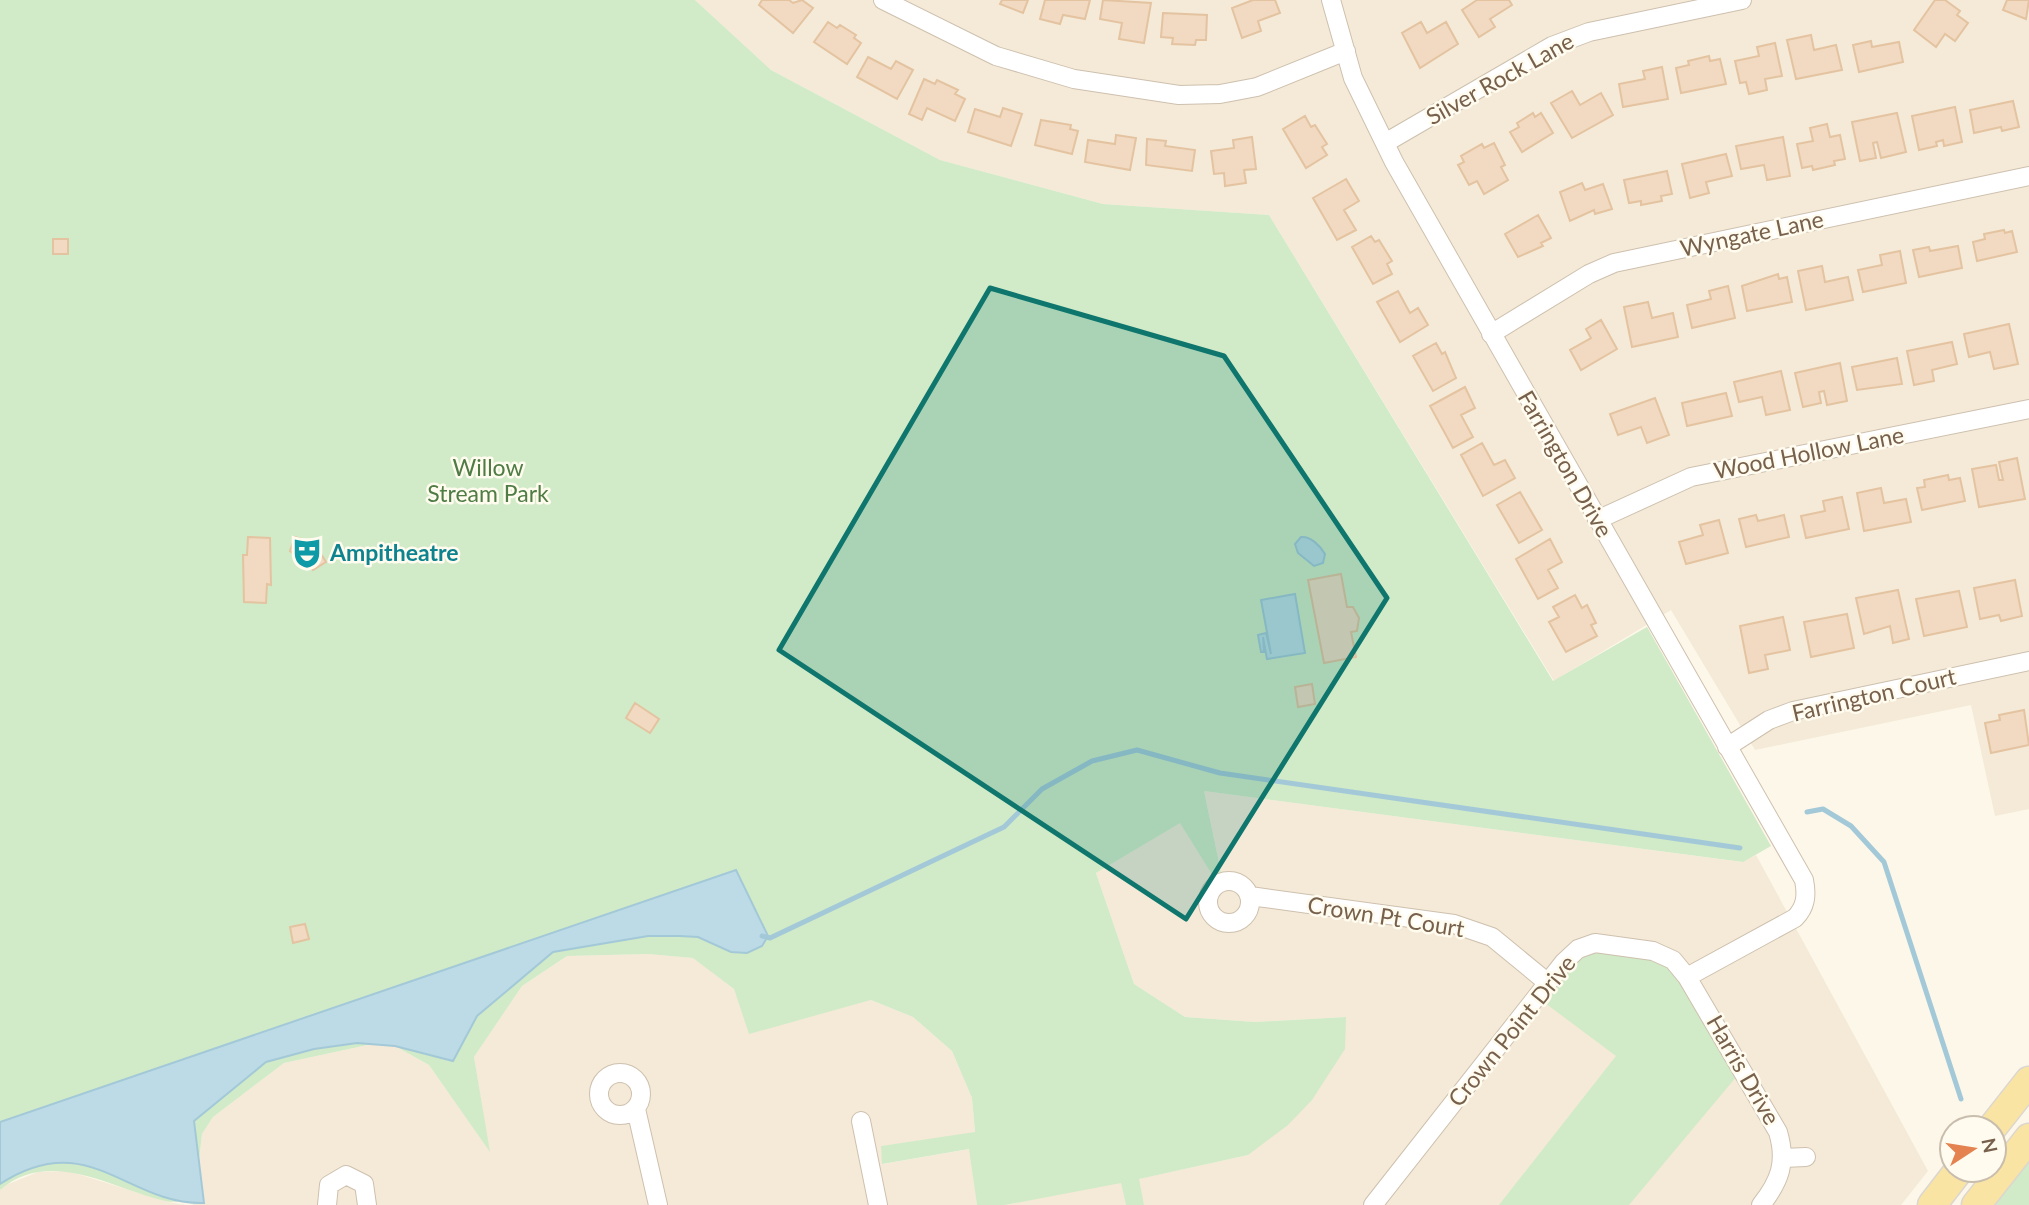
<svg xmlns="http://www.w3.org/2000/svg" width="2029" height="1205" font-family="Lato,sans-serif">
  <style>
    .residential { fill: #f4ead7 }
    .green { fill: #d1eac7 }
    .water { fill: #bddbe6; stroke: #a3c9d8; stroke-width: 2 }
    .lines { fill: none; stroke-linecap: round; stroke-linejoin: round }
    .stream { stroke: #a3c9d8; stroke-width: 5 }
    .building { fill: #f1dac1; stroke: #e4c3a1; stroke-width: 2 }
    .street-casing { stroke: #cec0ae; stroke-width: 20 }
    .primary-casing { stroke: #dcd6d0; stroke-width: 31 }
    .street { stroke: #fff; stroke-width: 18 }
    .primary { stroke: #f9e4a3; stroke-width: 28 }
    .marked { fill: #0f766e; fill-opacity: 0.2; stroke: #0f766e; stroke-width: 5; stroke-linejoin: round }
    .labels { text-anchor: middle; stroke-width: 5; stroke-linejoin: round; paint-order: stroke }
    .street-label { font-size: 23px; fill: #77614c; stroke: #fffbef }
    .park-label { font-size: 23px; fill: #4e7c44; stroke: #fffbef }
    .culture-label { font-size: 23px; font-weight: bold; fill: #0d838f; stroke: #fffbef; text-anchor: start }
  </style>
  <rect width="100%" height="100%" fill="#fcf7e9"/>
  <path class="residential" d="M695 0H2029V809L1995 816 1971 705 1755 750 1671 610 1554 681 1269 215 1103 204 940 160 771 70Z
    M1204 791 1742 862 1756 855 1928 1171 1901 1205H1144L1138 1179 1248 1155 1345 1017 1255 1022 1185 1017 1134 984 1096 873 1180 822 1213 875 1221 872Z
    M648 954 693 958 706 967 734 989 750 1033 871 1000 913 1017 952 1051 972 1098 975 1133 881 1146 883 1164 970 1149 977 1205H192L203 1197 199 1160 202 1134 213 1117 284 1063 386 1041 429 1065 489 1150 474 1057 522 986 567 956Z
    M68 1171 168 1202 186 1205H0V1190L6 1185 38 1172Z
    M1121 1182 1126 1205H1005Z"/>
  <path class="green" d="M0 0H695L771 70 940 160 1103 204 1269 215 1553 681 1647 627 1771 846 1743 862 1204 791 1221 872 1213 876 1180 823 1096 873 1134 984 1185 1017 1255 1022 1346 1017 1345 1049 1312 1100 1288 1125 1248 1155 1139 1179 1144 1205H1126L1121 1183 1005 1205H977L969 1149 882 1164 881 1146 975 1132 972 1098 952 1051 913 1017 871 1000 749 1034 734 989 693 958 648 954 567 956 522 986 474 1057 490 1152 429 1065 386 1041 284 1063 213 1117 202 1134 199 1160 203 1197C192 1198 176 1204 165 1201 113 1189 50 1147 0 1190Z
    M1593 951 1656 959 1678 974 1737 1076 1629 1205H1499L1616 1056 1545 1003 1577 962Z
    M2029 1152V1205H1994Z"/>
  <path class="water" d="M1301 537C1311 536 1320 546 1325 554L1323 563 1314 566 1298 553 1295 544Z
    M1295 594 1305 653 1267 659 1263 637 1264 652H1261L1258 635 1266 633 1271 654 1261 600Z
    M736 870 768 936 762 946 747 953 731 952 698 937 680 936H648L553 952 477 1016 453 1061 395 1046 357 1043 314 1049 266 1062 194 1121 204 1203C126 1205 89 1126 0 1184V1122Z"/>
  <g class="lines">
    <path class="stream" d="M1807 812 1823 809 1851 826 1884 862 1961 1099
      M762 936 770 938 1004 827 1042 789 1092 761 1137 750 1220 773 1740 848"/>
  </g>
  <path class="building" d="M762 0H789L793 3 802 0 813 8 793 33 759 5Z
    M1002 0H1028L1023 13 1000 4Z
    M1045 0H1090L1085 19 1063 15 1060 24 1040 19Z
    M1103 0 1151 3 1144 43 1119 39 1122 23 1100 19Z
    M1253 0H1275L1280 13 1258 21 1261 31 1242 38 1232 8Z
    M1477 0H1509L1512 5 1490 19 1495 27 1479 37 1462 10Z
    M1935 0H1945L1960 11 1957 15 1968 23 1955 41 1945 34 1936 47 1914 30Z
    M2007 0H2029L2026 19 2003 10Z
    M1163 13 1207 15 1206 40H1196L1195 45 1172 44 1173 38 1161 37Z
    M828 22 837 28 840 25 856 35 854 38 861 43 847 64 814 42Z
    M1421 22 1427 33 1446 22 1458 44 1420 68 1402 33Z
    M1811 35 1814 50 1836 45 1842 70 1796 79 1787 40Z
    M1871 41 1872 47 1899 42 1903 62 1859 72 1853 45Z
    M1775 43 1782 76 1765 79 1767 90 1749 94 1746 82 1740 83 1735 61 1759 56 1757 47Z
    M1709 56 1710 61 1720 59 1726 84 1681 93 1676 68 1689 65 1688 61Z
    M868 57 891 69 896 61 913 70 897 99 857 77Z
    M1662 67 1668 99 1623 107 1619 84 1645 79 1643 71Z
    M924 79 935 84 937 80 958 90 955 94 965 99 955 121 927 108 922 120 909 114Z
    M1572 91 1580 105 1601 93 1613 115 1572 138 1551 103Z
    M2013 101 2019 127 2002 131 2001 127 1974 133 1970 110Z
    M1955 107 1962 142 1944 146 1943 140 1936 142 1937 146 1919 150 1912 116Z
    M1003 108 1022 114 1011 146 968 132 975 109 1000 117Z
    M1533 113 1535 117 1541 113 1553 133 1522 152 1510 132 1519 127 1517 123Z
    M1897 113 1906 152 1881 158 1877 142 1873 143 1876 158 1860 161 1852 122Z
    M1305 116 1311 127 1315 125 1327 144 1322 147 1327 155 1306 168 1283 129Z
    M1041 120 1071 125 1070 129 1078 131 1072 154 1035 145Z
    M1827 124 1830 137 1840 135 1845 159 1834 161 1835 165 1813 170 1812 166 1802 168 1797 144 1813 141 1810 128Z
    M1116 135 1136 138 1130 170 1085 162 1088 140 1115 144Z
    M1252 137 1256 169 1244 170 1246 183 1225 186 1224 173 1214 174 1211 151 1234 148 1233 140Z
    M1783 137 1790 176 1767 180 1764 165 1741 169 1736 146Z
    M1147 139 1166 141 1165 146 1195 150 1192 171 1146 165Z
    M1494 143 1505 165 1501 167 1508 180 1484 194 1477 181 1469 185 1458 165 1464 162 1461 156 1482 144 1484 148Z
    M1726 154 1732 176 1706 182 1709 193 1690 198 1682 164Z
    M1667 171 1672 194 1661 196 1662 201 1641 205V201L1629 203 1624 180Z
    M1346 179 1359 201 1344 210 1356 230 1337 240 1313 198Z
    M1582 183 1585 190 1603 184 1612 209 1595 214 1594 210 1570 221 1560 192Z
    M1538 215 1551 238 1541 243 1543 246 1518 257 1505 234Z
    M2004 230 2005 233 2012 231 2017 252 1977 261 1973 242 1985 239 1984 234Z
    M1371 236 1375 242 1379 240 1392 261 1387 264 1392 274 1373 284 1352 247Z
    M53 239H68V254H53Z
    M1958 246 1962 268 1919 277 1913 250 1929 247 1930 251Z
    M1900 251 1906 283 1863 292 1858 270 1882 265 1880 255Z
    M1822 266 1825 282 1848 277 1853 300 1806 310 1798 271Z
    M1778 274 1779 279 1787 277 1792 302 1747 311 1742 286Z
    M1728 286 1735 318 1692 328 1687 305 1711 299 1709 291Z
    M1398 291 1410 313 1418 308 1428 325 1400 342 1377 302Z
    M1648 302 1652 318 1673 313 1678 337 1632 347 1624 307Z
    M1601 320 1617 349 1581 370 1570 350 1591 338 1586 329Z
    M2009 324 2018 364 1994 369 1990 352 1969 357 1964 334Z
    M1952 342 1957 364 1932 370 1934 381 1914 385 1907 351Z
    M1436 343 1442 354 1445 352 1456 378 1433 391 1413 356Z
    M1897 358 1902 384 1857 390 1852 367Z
    M1840 363 1847 401 1827 405 1824 391 1819 392 1821 403 1803 407 1795 373Z
    M1781 371 1790 410 1766 415 1762 397 1739 402 1734 382Z
    M1465 387 1475 408 1461 415 1473 437 1453 448 1430 406Z
    M1726 393 1732 416 1687 426 1682 403Z
    M1655 398 1669 435 1647 443 1641 427 1618 435 1610 414Z
    M1482 443 1494 465 1505 460 1515 478 1483 496 1461 455Z
    M2017 458 2025 499 1979 507 1972 469 1996 465 1999 480H2003L1999 462Z
    M1948 475 1949 480 1960 478 1965 501 1922 510 1917 488 1925 487 1924 480Z
    M1881 488 1884 503 1906 499 1911 522 1864 531 1857 493Z
    M1520 492 1542 530 1519 543 1497 505Z
    M1842 497 1849 529 1806 538 1801 516 1825 511 1823 501Z
    M1756 515 1758 521 1784 515 1789 537 1746 547 1739 519Z
    M1719 520 1728 553 1686 564 1679 542 1703 535 1700 525Z
    M248 537 270 538 271 585 267 584 266 603 244 602 243 555H247Z
    M295 537 314 543 326 562 313 570 290 551Z
    M1550 539 1562 562 1548 570 1558 588 1538 599 1516 559Z
    M1341 574 1347 607H1353L1359 618 1357 631 1351 632 1356 657 1324 663 1308 580Z
    M2015 580 2022 616 2001 621 1999 615 1980 619 1974 588Z
    M1898 590 1909 639 1893 643 1890 626 1864 634 1856 598Z
    M1959 591 1967 627 1924 636 1916 599Z
    M1575 595 1582 608 1587 605 1596 623 1591 625 1597 636 1566 652 1549 622 1559 617 1553 607Z
    M1847 614 1854 648 1811 657 1804 622Z
    M1783 617 1790 650 1765 655 1768 669 1749 673 1740 626Z
    M1312 684 1315 704 1298 707 1295 687Z
    M635 703 659 719 650 733 626 718Z
    M2024 710 2029 745 1991 753 1985 723 2000 720 1999 715Z
    M305 924 309 939 293 943 290 927Z"/>
  <g class="lines">
    <defs>
      <path id="street" d="M883 0 996 56 1074 79 1179 95 1220 94 1257 87 1346 51
        M1331 0 1353 78 1394 162 1804 880C1807 895 1806 907 1795 918L1687 977 1673 960 1653 951 1595 943 1578 949 1564 962 1373 1205
        M1385 143 1552 46 1589 32 1742 0
        M1491 334 1589 274 1614 263 2029 176
        M1597 520 1691 477 2029 409
        M1727 747 1769 720 1793 711 2029 661
        M1208 902a21 21 0 1 1 42 0a21 21 0 1 1-42 0Z
        M1250 896 1454 924 1492 937 1548 983
        M1687 977 1778 1132C1787 1162 1780 1181 1761 1205
        M599 1094a21 21 0 1 1 42 0a21 21 0 1 1-42 0Z
        M636 1109 658 1205
        M861 1121 878 1205
        M1783 1158 1806 1157
        M327 1205 329 1185 346 1175 364 1184 367 1205"/>
      <path id="primary" d="M1992 1128 2029 1081
        M1932 1205 1959 1170
        M1976 1205 2029 1138"/>
    </defs>
    <use href="#street" class="street-casing"/>
    <use href="#primary" class="primary-casing"/>
    <use href="#street" class="street"/>
    <use href="#primary" class="primary"/>
  </g>
  <path class="marked" d="M990 288 1224 356 1387 598 1186 919 779 650Z"/>
  <defs>
    <symbol id="theatre-bare" viewBox="-9 -9 18 18"><path d="M-5-5.5Q0-4 5-5.5V0Q5 5 0 6Q-5 5-5 0ZM-3.3-2.5H-1v1.5H-3.3ZM1-2.5H3.3v1.5H1ZM-2.8 1Q0 5.5 2.8 1Z" fill="#0f9aa8" stroke="#fffbef" stroke-width="2.5" paint-order="stroke"/></symbol>
  </defs>
  <g fill-rule="evenodd">
    <use href="#theatre-bare" x="285" y="531" width="44" height="44"/>
  </g>
  <g class="labels">
    <g class="street-label">
      <text transform="translate(1500 79) rotate(-29)" y="8">Silver Rock Lane</text>
      <text transform="translate(1752 234) rotate(-12)" y="8">Wyngate Lane</text>
      <text transform="translate(1809 453) rotate(-11)" y="8">Wood Hollow Lane</text>
      <text transform="translate(1565 464) rotate(60)" y="8">Farrington Drive</text>
      <text transform="translate(1874 695) rotate(-13)" y="8">Farrington Court</text>
      <text transform="translate(1386 917) rotate(9)" y="8">Crown Pt Court</text>
      <text transform="translate(1512 1031) rotate(-51)" y="8">Crown Point Drive</text>
      <text transform="translate(1743 1070) rotate(60)" y="8">Harris Drive</text>
    </g>
    <g class="park-label">
      <text x="488" y="476">Willow<tspan x="488" dy="26">Stream Park</tspan></text>
    </g>
    <g class="culture-label">
      <text x="330" y="561">Ampitheatre</text>
    </g>
  </g>
  <g transform="translate(1973 1149) rotate(78)"><circle r="33" fill="#fffbef" stroke="#c9bdae" stroke-width="2"/>
  <path d="M0-5L12 26L0 18L-12 26Z" fill="#e48350"/>
  <text y="-10" font-size="19" font-weight="bold" text-anchor="middle" fill="#77614c">N</text>
  </g>
</svg>
